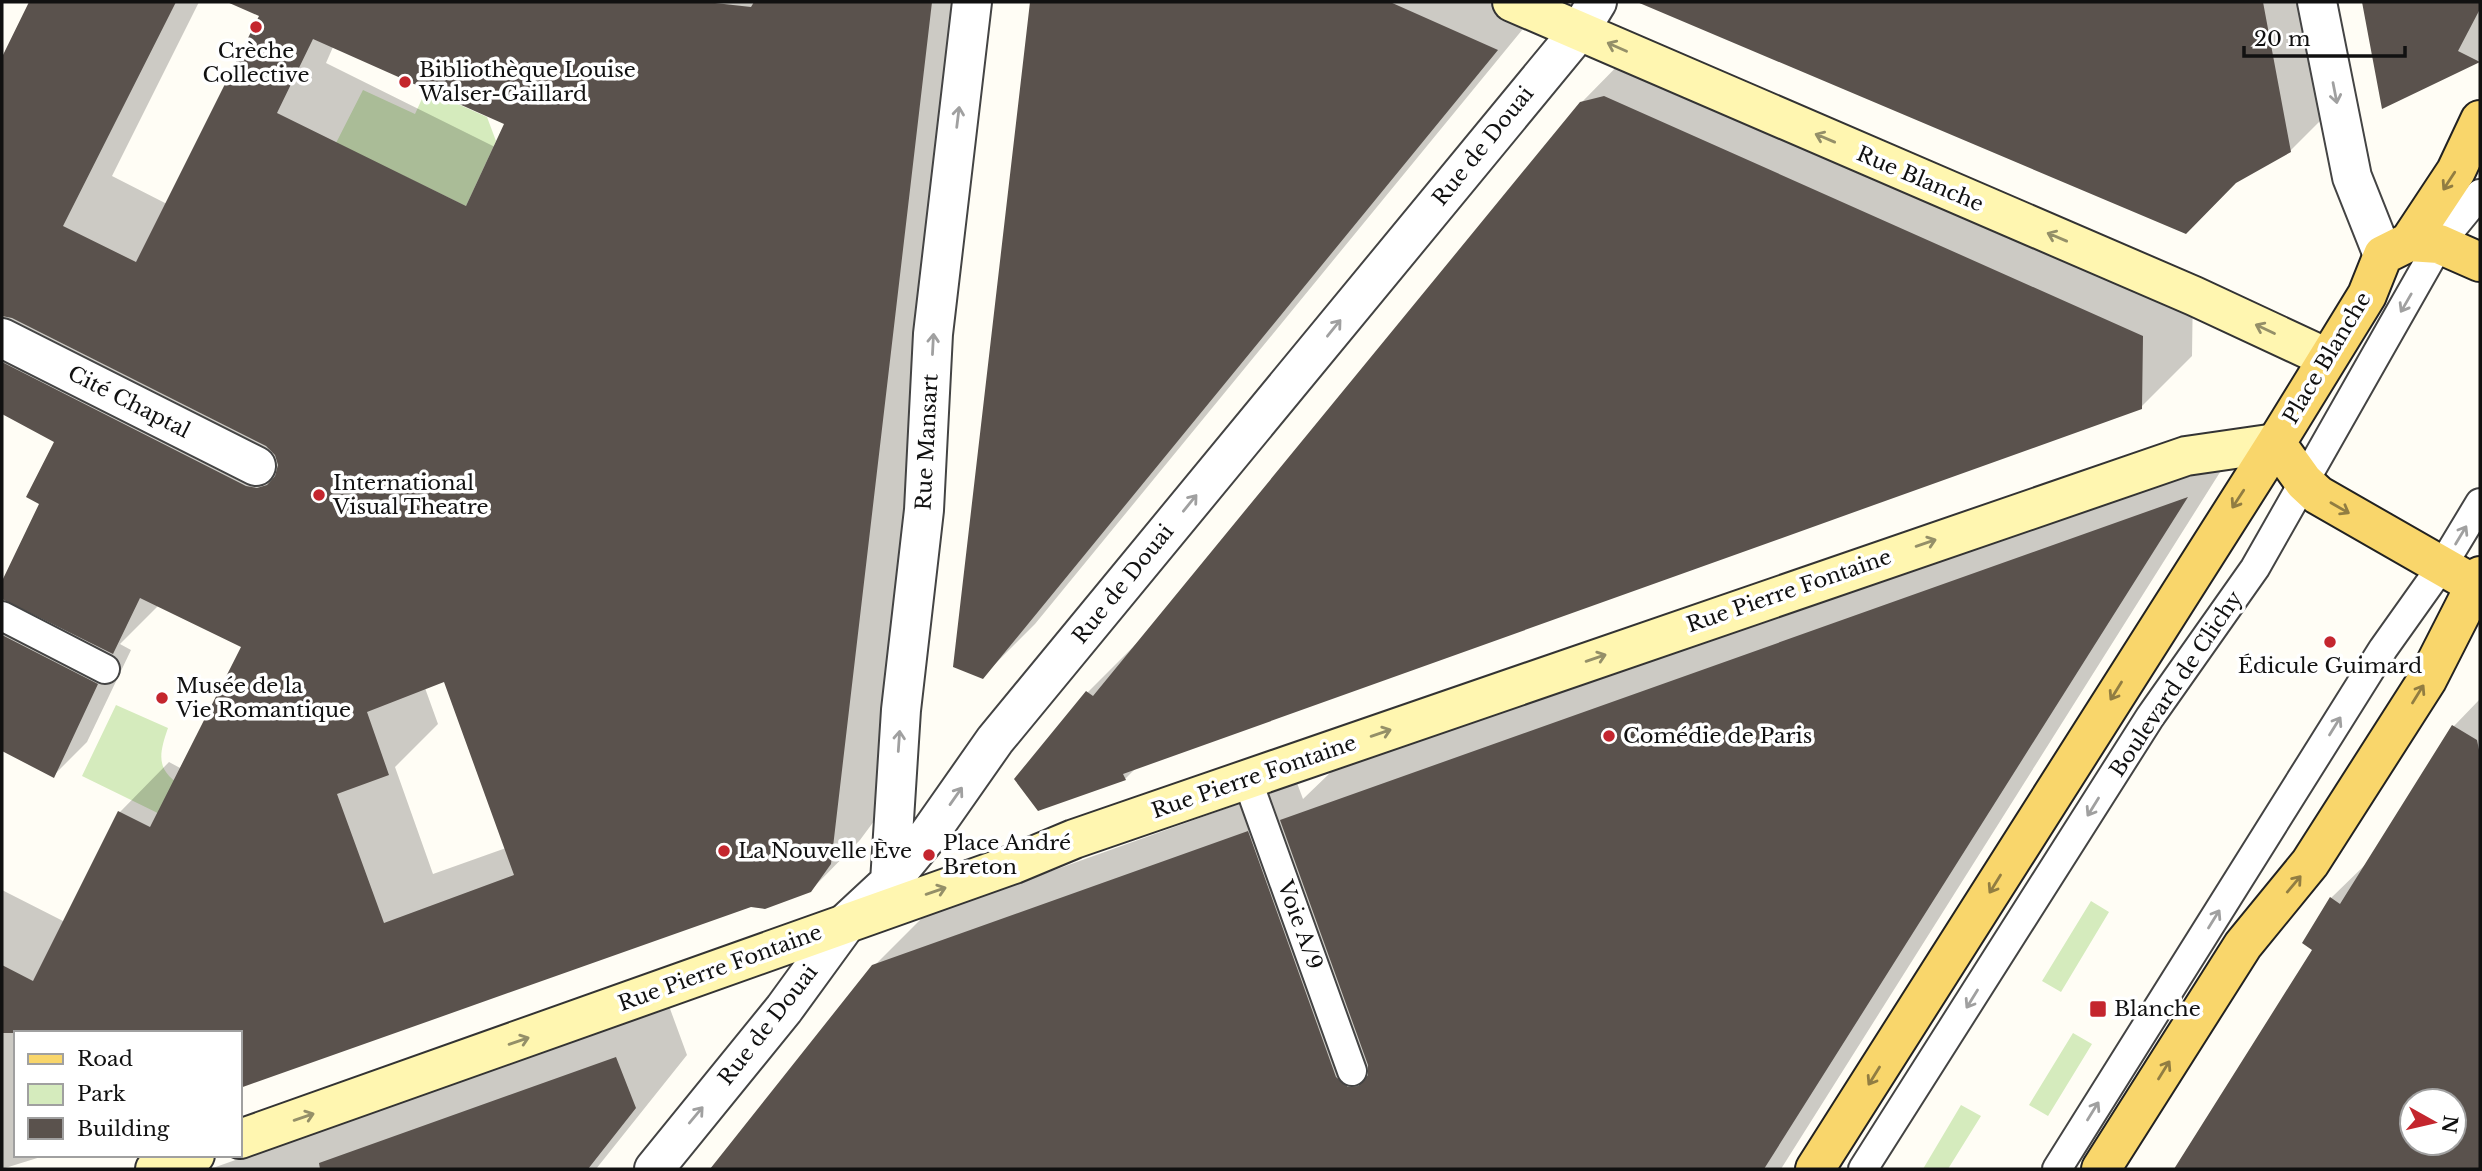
<svg xmlns="http://www.w3.org/2000/svg" width="2482" height="1171" font-family="'Libre Baskerville',serif">
  <style>
    .green { fill: #d5ebbd }
    .shadow { fill: #0003; fill-rule: evenodd }
    .building { fill: #5a524d; fill-rule: evenodd }
    .lines { fill: none; stroke-linecap: round; stroke-linejoin: round }
    .lane-casing { stroke: #444; stroke-width: 32 }
    .street-casing { stroke: #444; stroke-width: 42 }
    .secondary-casing { stroke: #333; stroke-width: 42 }
    .primary-casing { stroke: #222; stroke-width: 42 }
    .lane { stroke: #fff; stroke-width: 28 }
    .street { stroke: #fff; stroke-width: 38 }
    .secondary { stroke: #fff6b0; stroke-width: 38 }
    .primary { stroke: #f9d66b; stroke-width: 38 }
    .oneway { stroke: #948f68 }
    .oneway2 { stroke: #a0a0a0 }
    .oneway3 { stroke: #917d42 }
    .poi-dot { fill: #c4262e; stroke: #fff; stroke-width: 2.5 }
    .labels { text-anchor: middle; stroke-width: 7; stroke-linejoin: round; paint-order: stroke }
    .poi-label { font-size: 21px; fill: #111; stroke: #fff; text-anchor: start }
    .street-label { font-size: 21px; fill: #111; stroke: #fff }
  </style>
  <rect width="100%" height="100%" fill="#fffdf5"/>
  <path class="green" d="M363 90 415 114 426 90 487 117 496 141 466 206 336 143Z
    M116 705 168 728C157 759 157 773 188 789L174 821 82 776Z
    M2091 901 2109 912 2061 992 2042 981Z
    M2073 1033 2092 1044 2048 1116 2029 1105Z
    M1961 1105 1981 1116 1948 1169H1923Z"/>
  <path class="shadow" d="M31 2H199L112 176 167 204 268 2H975L880 813 860 840 810 891 751 905 240 1087V1033H16V1155H47L2 1169V890L65 922 120 812 169 762 182 769 243 646 159 605 120 644 131 650 87 742 53 776 2 749V585L41 503 56 441 2 412V60ZM333 47 506 124 495 147 326 63ZM445 680 506 848 433 874 395 767 438 724 425 688Z
    M1031 2H1545L1035 624 982 677 955 666Z
    M1666 2H2319L2338 103 2290 151 1670 15Z
    M2364 2H2480V60L2383 107Z
    M1632 51 2193 285 2192 356 2141 407 1136 768 1125 779H1016L1088 692 1139 641 1581 103Z
    M2234 450 1781 1169H729L731 1146 873 967 923 917 1297 783 1303 799 1331 772Z
    M2480 699V1169H2177L2314 949 2331 898 2369 861 2454 726ZM2412 1101H2454V1143H2412Z
    M669 1006 687 1055 596 1169H210Z"/>
  <path class="building" d="M29 2H176L63 226 136 262 259 16 227 2H706L751 7 754 2H932L831 864 811 892 765 909 751 907 240 1088V1033H2V965L33 981 118 811 150 827 241 647 140 598 113 654 2 599V581L39 504 26 497 54 442 2 414V362L246 486 257 488 267 485 275 476 278 465 275 455 266 446 12 318 2 316V57ZM313 39 504 124 466 206 277 113ZM444 682 514 875 384 923 337 794 389 775 367 712Z
    M1030 2H1390L1498 50 983 679 953 667Z
    M1637 2H2263L2291 152 2236 183 2186 234Z
    M2362 2H2480V9L2458 51 2480 62 2382 109Z
    M1604 96 2143 336 2142 409 1123 774 1126 780 1038 811 1014 779 1086 691 1093 696 1580 102Z
    M2188 497 1764 1169H710L872 965 1248 831 1336 1077 1348 1087 1358 1086 1368 1075V1065L1280 820Z
    M2 635 98 684 54 778 2 751Z
    M2452 725 2477 740 2480 755V1169H2174L2312 950 2302 943 2330 897 2340 904ZM2412 1101H2454V1143H2412Z
    M616 1057 636 1108 588 1169H320L319 1163Z"/>
  <g class="lines">
    <defs>
      <path id="lane" d="M2 616 105 669
        M1247 779 1352 1071
        M1863 1169 2150 717 2255 568 2439 244 2480 194
        M2057 1169 2383 649 2442 566 2480 503"/>
      <path id="street" d="M2317 2 2352 177 2383 255
        M2 338 256 466
        M890 882 901 710 924 510 933 334 972 2
        M654 1169 784 1009 848 921 890 882 927 837 995 740 1580 30 1597 2"/>
      <path id="secondary" d="M1512 2 2194 296 2327 358
        M240 1139 1014 864 1074 839 2186 456 2276 443
        M155 1169 195 1155"/>
      <path id="primary" d="M2409 242 2456 171 2480 120
        M2276 443 2304 482 2318 495 2475 585
        M1815 1169 2276 443 2367 295 2383 255 2409 242 2439 244 2480 262
        M2101 1169 2243 945 2310 863 2427 680 2480 576"/>
    </defs>
    <use href="#lane" class="lane-casing"/>
    <use href="#street" class="street-casing"/>
    <use href="#secondary" class="secondary-casing"/>
    <use href="#primary" class="primary-casing"/>
    <use href="#lane" class="lane"/>
    <use href="#street" class="street"/>
    <use href="#secondary" class="secondary"/>
    <use href="#primary" class="primary"/>
  </g>
  <defs><path id="oneway-shaft" d="M-6 0H5M1.5-3L5.5 0L1.5 3" fill="none" stroke-width="1.6" stroke-linecap="round" stroke-linejoin="round" transform="scale(1.75)"/></defs>
  <g class="oneway">
    <use href="#oneway-shaft" transform="translate(1617 47) rotate(-156)"/>
    <use href="#oneway-shaft" transform="translate(1825 138) rotate(-157)"/>
    <use href="#oneway-shaft" transform="translate(2057 237) rotate(-157)"/>
    <use href="#oneway-shaft" transform="translate(2265 329) rotate(-155)"/>
    <use href="#oneway-shaft" transform="translate(1926 543) rotate(-19)"/>
    <use href="#oneway-shaft" transform="translate(1596 658) rotate(-19)"/>
    <use href="#oneway-shaft" transform="translate(1381 733) rotate(-19)"/>
    <use href="#oneway-shaft" transform="translate(936 891) rotate(-19)"/>
    <use href="#oneway-shaft" transform="translate(519 1041) rotate(-19)"/>
    <use href="#oneway-shaft" transform="translate(304 1117) rotate(-19)"/>
  </g>
  <g class="oneway2">
    <use href="#oneway-shaft" transform="translate(2335 93) rotate(79)"/>
    <use href="#oneway-shaft" transform="translate(958 117) rotate(-83)"/>
    <use href="#oneway-shaft" transform="translate(2406 303) rotate(120)"/>
    <use href="#oneway-shaft" transform="translate(1334 328) rotate(-51)"/>
    <use href="#oneway-shaft" transform="translate(933 344) rotate(-87)"/>
    <use href="#oneway-shaft" transform="translate(1190 503) rotate(-51)"/>
    <use href="#oneway-shaft" transform="translate(2461 535) rotate(-59)"/>
    <use href="#oneway-shaft" transform="translate(2335 726) rotate(-58)"/>
    <use href="#oneway-shaft" transform="translate(899 741) rotate(-86)"/>
    <use href="#oneway-shaft" transform="translate(956 796) rotate(-55)"/>
    <use href="#oneway-shaft" transform="translate(2093 807) rotate(122)"/>
    <use href="#oneway-shaft" transform="translate(2214 919) rotate(-58)"/>
    <use href="#oneway-shaft" transform="translate(1972 999) rotate(122)"/>
    <use href="#oneway-shaft" transform="translate(2093 1111) rotate(-58)"/>
    <use href="#oneway-shaft" transform="translate(696 1115) rotate(-50)"/>
  </g>
  <g class="oneway3">
    <use href="#oneway-shaft" transform="translate(2449 181) rotate(123)"/>
    <use href="#oneway-shaft" transform="translate(2238 499) rotate(123)"/>
    <use href="#oneway-shaft" transform="translate(2340 508) rotate(30)"/>
    <use href="#oneway-shaft" transform="translate(2116 691) rotate(122)"/>
    <use href="#oneway-shaft" transform="translate(2418 694) rotate(-58)"/>
    <use href="#oneway-shaft" transform="translate(1995 884) rotate(122)"/>
    <use href="#oneway-shaft" transform="translate(2294 884) rotate(-50)"/>
    <use href="#oneway-shaft" transform="translate(2164 1070) rotate(-58)"/>
    <use href="#oneway-shaft" transform="translate(1874 1076) rotate(122)"/>
  </g>
  <g class="poi-dot">
    <circle cx="256" cy="27" r="7"/>
    <circle cx="405" cy="82" r="7"/>
    <circle cx="319" cy="495" r="7"/>
    <circle cx="2330" cy="642" r="7"/>
    <circle cx="162" cy="698" r="7"/>
    <circle cx="1609" cy="736" r="7"/>
    <circle cx="724" cy="851" r="7"/>
    <circle cx="929" cy="855" r="7"/>
    <rect x="2089" y="1000" width="18" height="18" rx="3.5"/>
  </g>
  <g class="labels">
    <g class="poi-label">
      <text x="256" y="58" text-anchor="middle">Crèche<tspan x="256" dy="24">Collective</tspan></text>
      <text x="419" y="77">Bibliothèque Louise<tspan x="419" dy="24">Walser-Gaillard</tspan></text>
      <text x="333" y="490">International<tspan x="333" dy="24">Visual Theatre</tspan></text>
      <text x="2330" y="673" text-anchor="middle">Édicule Guimard</text>
      <text x="176" y="693">Musée de la<tspan x="176" dy="24">Vie Romantique</tspan></text>
      <text x="1623" y="743">Comédie de Paris</text>
      <text x="943" y="850">Place André<tspan x="943" dy="24">Breton</tspan></text>
      <text x="738" y="858">La Nouvelle Ève</text>
      <text x="2114" y="1016">Blanche</text>
    </g>
    <g class="street-label">
      <text transform="translate(1483 146) rotate(-51)" y="7">Rue de Douai</text>
      <text transform="translate(1920 179) rotate(23)" y="7">Rue Blanche</text>
      <text transform="translate(2327 358) rotate(-59)" y="7">Place Blanche</text>
      <text transform="translate(129 402) rotate(27)" y="7">Cité Chaptal</text>
      <text transform="translate(927 442) rotate(-87)" y="7">Rue Mansart</text>
      <text transform="translate(1123 584) rotate(-51)" y="7">Rue de Douai</text>
      <text transform="translate(1789 591) rotate(-19)" y="7">Rue Pierre Fontaine</text>
      <text transform="translate(2176 684) rotate(-56)" y="7">Boulevard de Clichy</text>
      <text transform="translate(1254 777) rotate(-19)" y="7">Rue Pierre Fontaine</text>
      <text transform="translate(1300 925) rotate(70)" y="7">Voie A/9</text>
      <text transform="translate(720 968) rotate(-20)" y="7">Rue Pierre Fontaine</text>
      <text transform="translate(768 1025) rotate(-52)" y="7">Rue de Douai</text>
    </g>
  </g>
  <rect width="2482" height="1171" fill="none" stroke="#111111" stroke-width="7"/>
  <rect x="14" y="1031" width="228" height="126" fill="#ffffff" stroke="#a0a0a0" stroke-width="2"/>
  <rect x="28" y="1054" width="35" height="10" fill="#f9d66b" stroke="#a0a0a0" stroke-width="2"/>
  <text x="77" y="1066" font-size="21" fill="#111111">Road</text>
  <rect x="28" y="1084" width="35" height="21" fill="#d5ebbd" stroke="#a0a0a0" stroke-width="2"/>
  <text x="77" y="1101" font-size="21" fill="#111111">Park</text>
  <rect x="28" y="1118" width="35" height="21" fill="#5a524d" stroke="#a0a0a0" stroke-width="2"/>
  <text x="77" y="1136" font-size="21" fill="#111111">Building</text>
  <g transform="translate(2433 1122) rotate(98)"><circle r="33" fill="#ffffff" stroke="#a0a0a0" stroke-width="2"/>
  <path d="M0-5L12 26L0 18L-12 26Z" fill="#c4262e"/>
  <text y="-10" font-size="19" font-weight="bold" text-anchor="middle" fill="#111111">N</text>
  </g>
  <path d="M2244 46v10h161v-10" fill="none" stroke="#111111" stroke-width="3.5"/>
  <text x="2254" y="46" font-size="21" fill="#111111" stroke="#ffffff" stroke-width="5" paint-order="stroke">20 m</text>
</svg>
